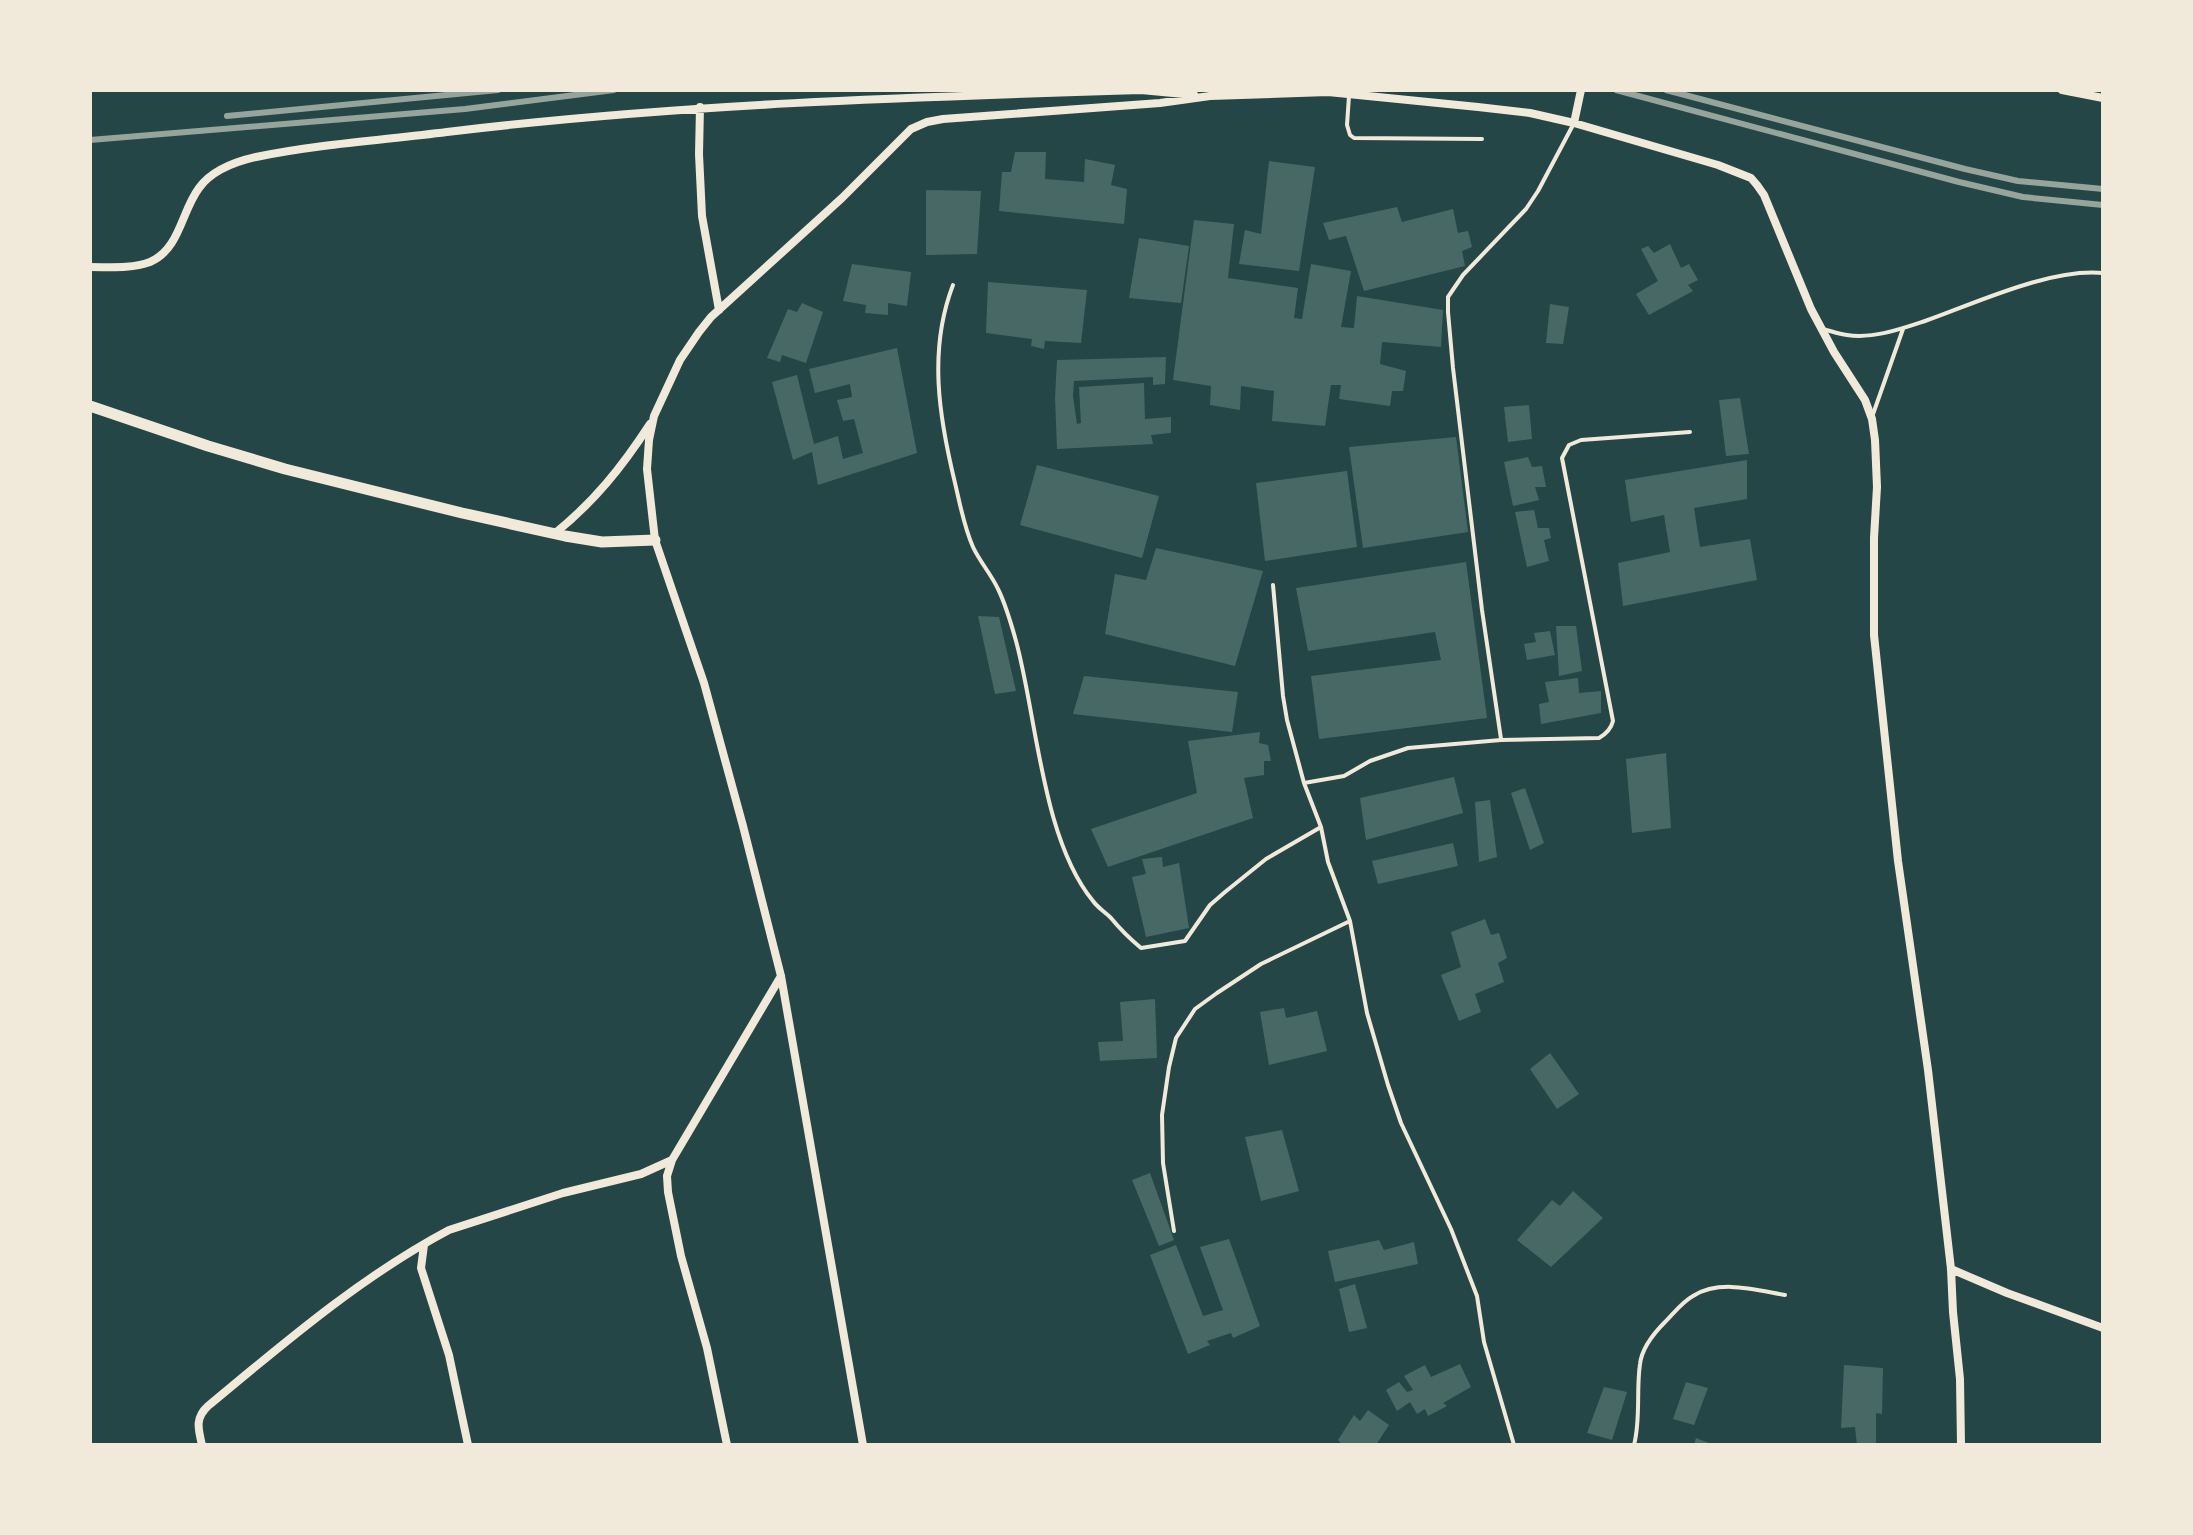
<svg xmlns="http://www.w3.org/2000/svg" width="2193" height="1535" font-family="'Alegreya Sans',sans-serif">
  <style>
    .green { fill: #244646 }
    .building { fill: #486865 }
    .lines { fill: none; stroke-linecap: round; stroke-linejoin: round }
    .service { stroke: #f1e9da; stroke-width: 4 }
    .minor { stroke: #f1e9da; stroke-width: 8 }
    .tertiary { stroke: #f1e9da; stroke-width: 11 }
    .rail { stroke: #97a49c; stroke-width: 6 }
  </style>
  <rect width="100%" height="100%" fill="#0f3d3e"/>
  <path class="green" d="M90 90H2103V1445H90Z"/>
  <path class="building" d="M1015 152H1046L1045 179 1084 182 1085 159 1115 165 1111 185 1127 189 1124 224 999 211 1002 172H1011Z
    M1269 161 1315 167 1299 271 1239 264 1245 230 1261 234Z
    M926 190 981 191 977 254 926 255Z
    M1397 207 1402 222 1453 209 1458 233 1468 231 1472 247 1462 251 1465 266 1364 291 1346 236 1329 240 1323 223Z
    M1194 220 1234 224 1228 278 1298 288 1294 318 1302 319 1311 264 1351 271 1341 327 1354 328 1357 296 1443 310 1441 347 1382 342 1380 364 1406 371 1403 391H1392L1390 406 1339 399 1341 385H1331L1325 426 1272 421 1274 391 1241 386 1240 410 1210 405 1211 386 1173 380Z
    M1139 238 1189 246 1181 303 1129 298Z
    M1670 244 1681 268 1689 264 1698 280 1688 285 1693 291 1649 315 1636 294 1658 281 1641 249 1648 246 1654 253Z
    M852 264 911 272 907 306 888 303V315L865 313 866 305 843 301Z
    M988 282 1087 290 1081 343 1045 341 1044 349 1031 346 1032 339 986 333Z
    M802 303 823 312 806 363 782 355 780 362 767 358 788 309 797 312Z
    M1550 304 1569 307 1563 344 1546 343Z
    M897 348 917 453 818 485 812 452 793 460 772 382 797 375 814 444 838 436 843 459 863 453 854 419 843 421 837 400 852 397 850 384 815 393 809 369Z
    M1166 357 1165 384 1153 385V377L1074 381 1073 396 1077 424 1081 423 1079 387 1144 383 1145 419 1171 417V433L1151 435 1153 444 1057 449 1055 398 1057 360Z
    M1740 398 1749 454 1726 456 1719 400Z
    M1529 405 1532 439 1508 442 1504 407Z
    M1456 437 1468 532 1363 548 1349 447Z
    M1528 457 1532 467 1542 466 1546 487H1535L1539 500 1513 506 1504 462Z
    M1747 460V499L1694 508 1700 547 1750 539 1757 580 1623 606 1618 563 1670 552 1664 515 1631 522 1625 480Z
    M1037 465 1159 496 1142 558 1020 525Z
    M1347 471 1357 547 1265 561 1256 483Z
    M1534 510 1538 528H1549L1551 538 1544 540 1549 561 1527 567 1515 512Z
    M1156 548 1263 571 1235 666 1105 634 1115 574 1146 580Z
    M1466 562 1487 718 1319 739 1311 676 1441 660 1435 632 1308 651 1296 588Z
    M978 616 999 617 1016 691 995 694Z
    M1556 626H1576L1582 671 1559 676Z
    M1550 631 1555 655 1527 660 1524 644 1536 642 1534 633Z
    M1084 676 1238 692 1232 732 1073 714Z
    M1578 678 1579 693 1601 691V713L1541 724 1539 704 1549 702 1545 682Z
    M1260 732 1259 743 1268 745 1271 761H1264V775L1244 778 1253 818 1108 867 1091 829 1197 793 1188 741Z
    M1666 753 1671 828 1632 833 1626 759Z
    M1454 777 1463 813 1366 840 1360 798Z
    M1525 788 1544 843 1530 850 1511 793Z
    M1490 800 1497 857 1479 862 1475 802Z
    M1453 843 1458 866 1378 884 1372 861Z
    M1162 857 1163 867 1179 863 1189 928 1146 937 1132 877 1146 874 1142 859Z
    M1485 919 1491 935 1499 933 1507 958 1498 963 1504 982 1475 994 1481 1012 1459 1021 1441 975 1461 967 1451 932Z
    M1155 999 1157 1058 1100 1061 1098 1042 1123 1041 1120 1002Z
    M1284 1008 1286 1018 1317 1011 1327 1051 1269 1065 1260 1012Z
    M1550 1053 1579 1094 1557 1109 1530 1069Z
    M1282 1130 1299 1191 1261 1201 1245 1137Z
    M1150 1173 1174 1240 1159 1246 1132 1180Z
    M1573 1191 1603 1218 1551 1267 1517 1240 1552 1200 1560 1206Z
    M1229 1239 1260 1326 1233 1338 1231 1333 1207 1341 1210 1345 1188 1354 1150 1255 1176 1245 1203 1316 1223 1310 1200 1247Z
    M1379 1240 1384 1250 1414 1242 1418 1264 1335 1282 1328 1251Z
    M1355 1284 1367 1328 1349 1332 1339 1289Z
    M1460 1364 1471 1387 1443 1403 1447 1406 1428 1416 1425 1409 1417 1414 1410 1402 1397 1411 1386 1390 1399 1382 1407 1392 1413 1390 1404 1376 1425 1365 1431 1377Z
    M1844 1365 1883 1368 1882 1414 1876 1413V1445H1857L1855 1427 1841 1428Z
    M1686 1382 1708 1388 1694 1425 1673 1419Z
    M1604 1387 1627 1392 1612 1440 1587 1433Z
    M1368 1410 1389 1425 1376 1445H1342L1338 1440 1354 1415 1360 1421Z
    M1696 1438 1714 1445H1694Z"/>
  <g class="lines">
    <path class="service" d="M1349 96 1347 125 1350 135 1354 138 1482 139
      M953 285C928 350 939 417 955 483 960 504 964 527 973 547 980 562 991 574 998 589 1006 605 1011 623 1016 641 1037 718 1042 839 1093 901 1098 908 1105 912 1111 918 1120 929 1129 938 1141 948L1185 941 1210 905 1225 892 1266 859 1321 827
      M1823 329C1831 331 1839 334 1847 335 1873 339 1901 329 1925 321 1976 303 2050 268 2103 273
      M1872 417 1903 329
      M1273 585 1283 696 1287 720 1304 783
      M1501 739 1482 610 1453 368 1448 312V297L1463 275 1526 209 1538 191 1573 125
      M1174 1231 1163 1163 1162 1115 1169 1067 1176 1038 1195 1009 1217 993 1261 964 1350 921
      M1514 1445 1484 1342 1477 1296 1451 1229 1401 1123 1388 1085 1367 1013 1350 921 1328 862 1321 827 1304 783 1344 776 1370 761 1408 748 1501 740 1599 738C1606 734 1611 729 1613 721L1562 458 1569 445 1581 440 1690 432
      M1634 1445C1641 1418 1636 1391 1640 1364 1642 1347 1654 1333 1665 1322 1674 1313 1682 1302 1693 1296 1720 1279 1756 1290 1785 1295"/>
    <path class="minor" d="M2062 90 2103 98
      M700 107 699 154 702 216 719 310
      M1574 123 1581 90
      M90 267C110 267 131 269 150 262 180 249 181 212 199 188 212 170 234 162 256 157 319 144 384 140 447 132 678 104 909 97 1141 90L1194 95
      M554 534C594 502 622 467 650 424
      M424 1245 421 1268 449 1355 468 1445
      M1951 1269 2007 1293 2103 1328
      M202 1445C198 1428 195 1418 208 1406 284 1343 362 1276 449 1230L563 1193 641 1174 672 1160
      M727 1445 707 1348 681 1256 668 1192 667 1176 672 1160 781 976
      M863 1445 781 976 743 826 704 683 655 540 647 469 649 440 654 416 680 360 699 332 711 317 842 198 911 129 927 122 943 119 1160 103 1210 96 1328 92 1478 107 1530 113 1574 123 1718 165 1751 178 1757 185 1764 195 1811 309 1834 352 1865 400 1872 419 1875 440 1877 487 1874 538V635L1898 861 1928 1070 1951 1269 1953 1312 1960 1379 1961 1445"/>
    <path class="tertiary" d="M90 406 208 446 285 469 462 513 565 536 602 542 655 540"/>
    <path class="rail" d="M1616 90 1959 182 2023 197 2103 205
      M1666 90 1965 169 2018 181 2103 189
      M227 116 498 90
      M90 140 465 109 614 90"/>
  </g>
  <rect width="2193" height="1535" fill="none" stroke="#f1e9da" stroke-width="184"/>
</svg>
